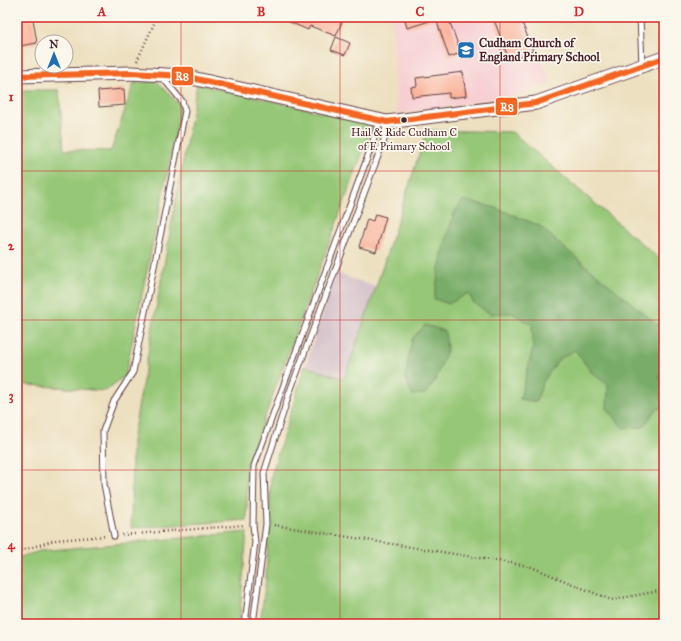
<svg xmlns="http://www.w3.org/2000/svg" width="681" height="641" font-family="'IM FELL Great Primer',serif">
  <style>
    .built { fill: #f7cfd3 }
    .industrial { fill: #d2bdc7 }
    .green { fill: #96c777; stroke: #707351 }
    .forest { fill: #78ac68; stroke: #61664a }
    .building { fill: #f9ae95 }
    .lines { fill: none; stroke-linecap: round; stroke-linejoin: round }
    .service-casing { stroke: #623c41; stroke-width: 7 }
    .tertiary-casing { stroke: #623c41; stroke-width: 15 }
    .path { stroke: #623c41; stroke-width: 2.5; stroke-dasharray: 1 3; stroke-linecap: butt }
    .service { stroke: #fff; stroke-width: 5 }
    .tertiary { stroke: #fff; stroke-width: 13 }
    .bus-1-casing { stroke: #fbf7ec; stroke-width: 9 }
    .bus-1 { stroke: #f26522; stroke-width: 6 }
    .grid { fill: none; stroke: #d62828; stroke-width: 1; stroke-opacity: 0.55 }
    .bus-dot { fill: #4a1f2b; stroke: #fbf7ec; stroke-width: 1.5 }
    .labels { text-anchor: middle; stroke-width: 3.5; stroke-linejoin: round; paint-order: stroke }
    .bus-label { font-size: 11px; fill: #4a1f2b; stroke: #fbf7ec }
    .poi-label { font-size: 12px; font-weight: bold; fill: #4a1f2b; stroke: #fbf7ec; text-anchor: start }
    .line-badge { stroke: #fbf7ec; stroke-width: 1.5 }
    .badge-label { font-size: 11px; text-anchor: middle; font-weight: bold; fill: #fff }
    .neatline { fill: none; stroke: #d62828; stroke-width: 1.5 }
    .grid-label { font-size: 13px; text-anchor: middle; font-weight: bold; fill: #d62828 }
  </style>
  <rect width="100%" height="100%" fill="#fbf7ec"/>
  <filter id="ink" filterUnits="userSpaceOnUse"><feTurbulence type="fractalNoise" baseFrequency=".025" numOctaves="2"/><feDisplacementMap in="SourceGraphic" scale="8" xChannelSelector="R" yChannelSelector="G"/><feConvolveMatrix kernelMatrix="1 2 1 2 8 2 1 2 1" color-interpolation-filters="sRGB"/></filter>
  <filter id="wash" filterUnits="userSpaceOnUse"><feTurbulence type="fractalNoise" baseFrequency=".012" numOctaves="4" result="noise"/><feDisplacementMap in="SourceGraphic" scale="16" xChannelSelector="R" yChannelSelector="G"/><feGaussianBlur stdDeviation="0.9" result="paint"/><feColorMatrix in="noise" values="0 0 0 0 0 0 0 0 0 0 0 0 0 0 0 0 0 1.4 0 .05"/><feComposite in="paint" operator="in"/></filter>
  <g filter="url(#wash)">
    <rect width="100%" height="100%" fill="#ede0c0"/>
    <path class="built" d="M392 17H526L550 83 523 94 430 110 397 114Z"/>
    <path class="industrial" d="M336 273 376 287 344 379 305 366Z"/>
    <path class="green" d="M157 81 179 104 180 112 125 376 105 391 17 384V90H59L64 150 111 151 134 83Z
      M197 84 373 124 247 465V520L131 528 132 441Z
      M427 130 512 132 664 263V624H260L266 578 271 476 305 366 344 379 376 287Z
      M247 532 239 624H17V558L40 551Z"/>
    <path class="forest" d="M463 200 496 208 540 226 556 241 664 330V376H659L664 383V405L654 412 643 427 623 428 607 408 608 385 592 373 575 350 558 360 543 382 536 402 520 399 533 348 532 325 512 313 490 314 474 303 468 293 449 304 434 299 441 258 454 213Z
      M425 325 445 331 447 350 436 379 425 394 412 395 405 377 412 339Z"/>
    <g id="blocks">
      <path class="building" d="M278 17H344L336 36 310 26 308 30Z
        M404 17H448L461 53 449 57 436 19 407 28Z
        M493 17H520L533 51 509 60Z
        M33 19 37 43 19 46 17 34V21Z
        M336 37 350 43 345 55 331 50Z
        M463 72 466 96 449 98V93L412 97 411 87 417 86 416 78Z
        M124 89 125 105 99 107 98 91Z
        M375 214 386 217 376 252 359 247 367 219 373 221Z"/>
    </g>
  </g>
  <g filter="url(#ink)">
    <use href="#blocks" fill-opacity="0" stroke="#623c41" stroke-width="1"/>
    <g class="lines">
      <defs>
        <path id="service" d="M640 17 642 65
          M114 536 104 484 103 431 114 401 133 372 185 111 182 101 161 76
          M245 624 255 542 253 525 254 466 372 145 379 121
          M253 624 266 524 264 473 289 394 384 140 386 123"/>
        <path id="tertiary" d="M17 76 131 73 183 76 387 122 536 103 664 58"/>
      </defs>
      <use href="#service" class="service-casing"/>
      <use href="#tertiary" class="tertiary-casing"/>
      <path class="path" d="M137 61 157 17
        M274 525 529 566 611 600 664 590
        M122 535 245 525
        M17 552 55 540 106 536"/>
      <use href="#service" class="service"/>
      <use href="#tertiary" class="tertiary"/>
      <defs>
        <path id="bus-1" d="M17 76 131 73 183 76 387 122 536 103 664 58"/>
      </defs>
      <use href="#bus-1" class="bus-1-casing"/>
      <use href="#bus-1" class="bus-1"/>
    </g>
  </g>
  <path class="grid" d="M181 17V624M340 17V624M500 17V624M17 171H664M17 320H664M17 470H664"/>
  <defs>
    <symbol id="school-square" viewBox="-11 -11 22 22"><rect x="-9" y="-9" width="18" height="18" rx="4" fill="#1f6fb2" stroke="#fbf7ec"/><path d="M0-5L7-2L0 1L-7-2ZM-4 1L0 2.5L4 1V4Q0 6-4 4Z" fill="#fff"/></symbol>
  </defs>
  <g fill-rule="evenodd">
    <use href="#school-square" x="456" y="40" width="20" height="20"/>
  </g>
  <circle class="bus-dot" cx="404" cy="120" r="3.5"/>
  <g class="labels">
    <g class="bus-label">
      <text x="404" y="136">Hail &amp; Ride Cudham C<tspan x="404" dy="14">of E Primary School</tspan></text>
    </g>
    <g class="poi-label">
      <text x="479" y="47">Cudham Church of<tspan x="479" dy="14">England Primary School</tspan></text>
    </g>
  </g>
  <g class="line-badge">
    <rect x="171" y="66" width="23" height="20" rx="4" fill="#f26522"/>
    <rect x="495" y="97" width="23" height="19" rx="4" fill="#f26522"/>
  </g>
  <g class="badge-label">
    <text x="182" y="80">R8</text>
    <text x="507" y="111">R8</text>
  </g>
  <rect width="681" height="641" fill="none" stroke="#fbf7ec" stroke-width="44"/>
  <g transform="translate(54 54)"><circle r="19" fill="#fbf7ec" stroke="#b4a19f"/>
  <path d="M0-3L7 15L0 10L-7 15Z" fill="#1f6fb2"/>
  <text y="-6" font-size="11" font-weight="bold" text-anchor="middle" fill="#4a1f2b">N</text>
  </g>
  <rect x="22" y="22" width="637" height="597" class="neatline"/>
  <g class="grid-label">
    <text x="102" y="16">A</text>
    <text x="261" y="16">B</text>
    <text x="420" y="16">C</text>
    <text x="579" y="16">D</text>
    <text x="11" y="101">1</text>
    <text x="11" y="250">2</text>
    <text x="11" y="400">3</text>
    <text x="11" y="549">4</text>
  </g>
</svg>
